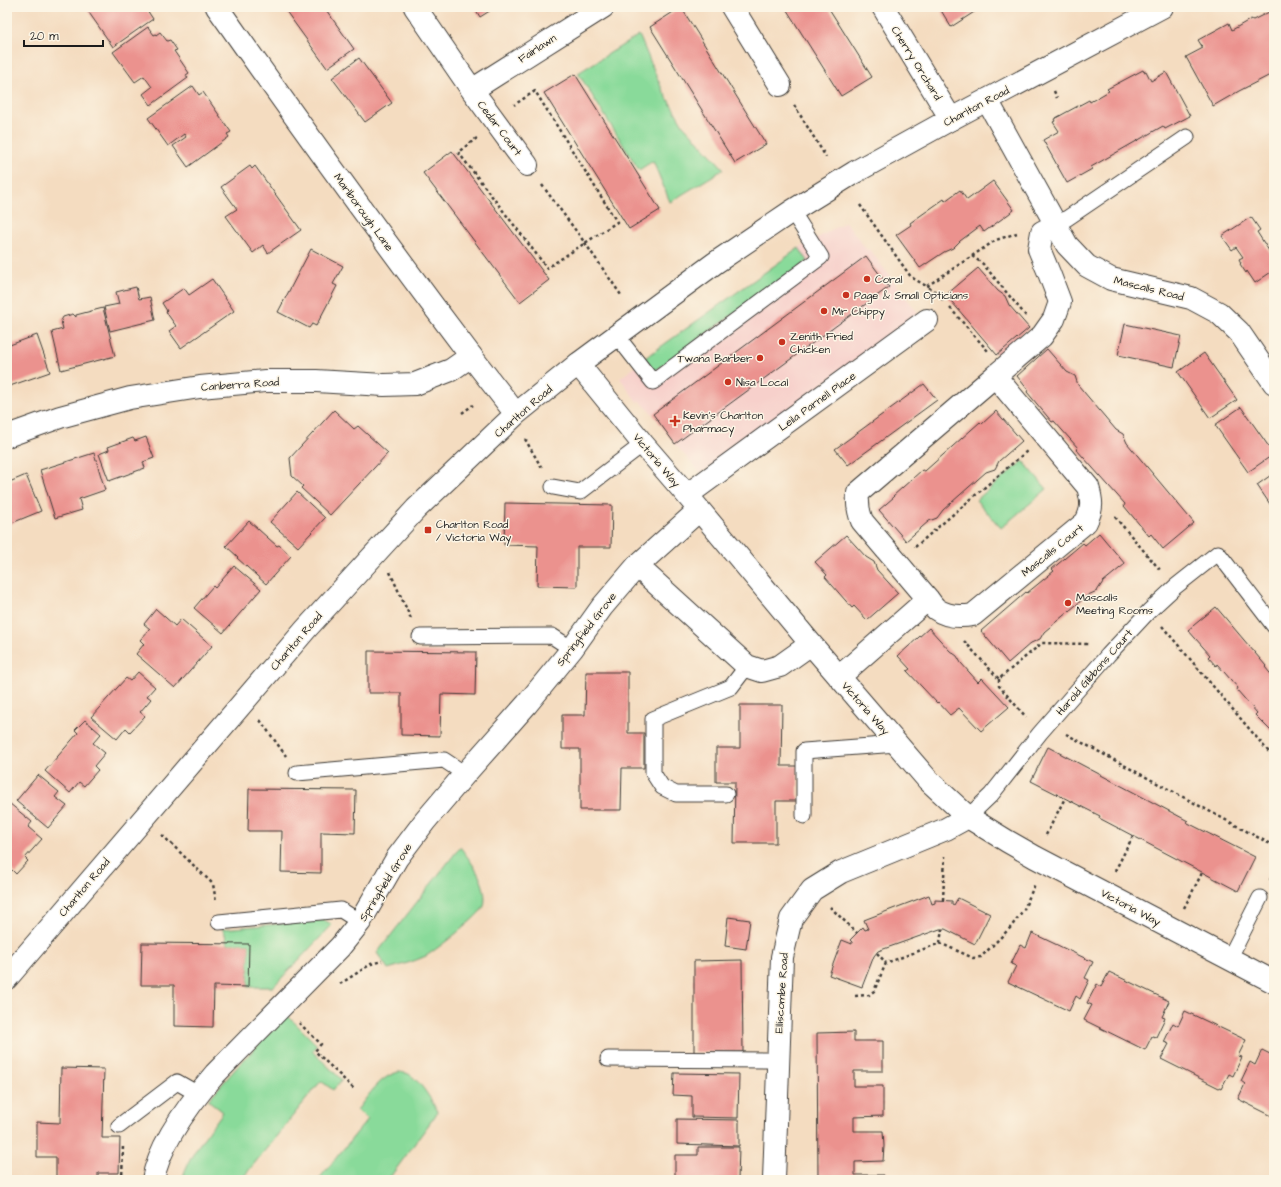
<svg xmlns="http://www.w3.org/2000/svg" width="1281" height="1187" font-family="'Architects Daughter',sans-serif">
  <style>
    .built { fill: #f7d0cb }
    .green { fill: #89da9a; stroke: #527b5b }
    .building { fill: #eb928e }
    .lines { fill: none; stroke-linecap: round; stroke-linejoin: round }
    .lane-casing { stroke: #3c3935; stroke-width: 17 }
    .street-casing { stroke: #3c3935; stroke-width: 24 }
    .secondary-casing { stroke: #3c3935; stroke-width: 24 }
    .path { stroke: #3c3935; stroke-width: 2.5; stroke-dasharray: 3 3; stroke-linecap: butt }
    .lane { stroke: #fff; stroke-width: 15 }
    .street { stroke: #fff; stroke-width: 22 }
    .secondary { stroke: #fff; stroke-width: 22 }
    .poi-dot { fill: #c8321e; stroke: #fcf5e5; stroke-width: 1.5 }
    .labels { text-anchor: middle; stroke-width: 3; stroke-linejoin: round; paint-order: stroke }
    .street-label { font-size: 11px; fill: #1c1c1c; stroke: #fcf5e5 }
    .poi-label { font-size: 11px; fill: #1c1c1c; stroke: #fcf5e5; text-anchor: start }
  </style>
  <rect width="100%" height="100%" fill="#fcf5e5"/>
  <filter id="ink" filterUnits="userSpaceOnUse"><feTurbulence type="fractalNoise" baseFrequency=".025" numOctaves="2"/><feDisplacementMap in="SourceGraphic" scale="8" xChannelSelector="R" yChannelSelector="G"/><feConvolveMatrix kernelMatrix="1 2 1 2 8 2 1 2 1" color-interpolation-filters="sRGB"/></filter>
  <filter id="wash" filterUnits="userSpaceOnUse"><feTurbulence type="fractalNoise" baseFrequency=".012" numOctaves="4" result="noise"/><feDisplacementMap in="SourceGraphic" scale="16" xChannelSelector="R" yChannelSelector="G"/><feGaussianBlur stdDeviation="0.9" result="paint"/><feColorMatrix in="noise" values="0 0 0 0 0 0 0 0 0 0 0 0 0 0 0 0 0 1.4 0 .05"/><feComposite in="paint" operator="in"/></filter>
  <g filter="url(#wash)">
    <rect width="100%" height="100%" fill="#f4dcc0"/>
    <path class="built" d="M846 222 866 249 870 250 918 313 701 474 675 444 653 414 640 401 637 402 620 378 799 248Z"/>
    <path class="green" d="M639 35 662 89 683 125 724 169 670 202 653 161 639 170 578 73Z
      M799 248 808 261 654 371 645 358Z
      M1023 461 1047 489 1001 528 976 500Z
      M460 847C472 862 489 886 484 906 481 915 436 950 426 956 413 962 401 965 388 969L377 953Z
      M323 920 328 922 332 925 273 987H248L249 944H227L225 934 222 929Z
      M287 1015 317 1045 312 1051 342 1080 333 1090 321 1081 241 1180H182C189 1154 208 1133 223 1112L208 1100 238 1066Z
      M399 1072C400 1072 405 1073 406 1073 417 1076 433 1101 437 1112L435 1116 388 1180H318L368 1119 357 1110C369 1095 380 1076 399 1072Z"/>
    <g id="blocks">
      <path class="building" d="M85 7H145L153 19 113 47Z
        M283 7H324L354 49 327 68Z
        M474 7H496L480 17Z
        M681 7 766 144 735 163 650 27Z
        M785 7H828L872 77 841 96Z
        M939 7H982L951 27Z
        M1269 12 1274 22V73L1239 91 1213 106 1186 57 1203 48 1198 40 1229 23 1232 30 1251 19 1253 20Z
        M148 27 154 35 156 34V35L160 32 167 41 170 40 177 50 174 51 189 73 186 75 188 78 151 105 143 94 152 87 144 76 135 82 113 52Z
        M359 58 392 103 365 122 332 78Z
        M1143 70 1144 72 1146 71 1151 81 1166 72 1190 116 1165 129 1163 126 1091 167 1092 169 1067 183 1043 140 1059 131 1053 122 1055 121 1054 119 1089 100 1090 102 1109 91 1107 89Z
        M575 74 660 210 629 229 544 93Z
        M193 86 199 95 203 92 231 132 227 134 229 137 188 167 173 146 186 137 184 134 168 146 148 118Z
        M452 151 549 280 520 302 423 173Z
        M250 166 252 169 255 166 301 230 268 253 263 245 253 253 226 216 237 209 221 187Z
        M993 181 1014 210 984 232 980 226 960 241 953 248 944 252 920 268 896 235 911 225 910 223 944 199 945 201 960 190 967 200Z
        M1251 217 1260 230 1257 232 1271 254 1274 252V270L1255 283 1247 271 1246 273 1240 264 1241 263 1239 259 1243 257 1236 247 1232 250 1222 236Z
        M311 249 343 266 333 284 337 286 316 326 312 324 309 328 278 312Z
        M866 256 889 287 675 444 653 414Z
        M978 268 998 291 1005 296 1009 305 1029 328 997 355 946 295Z
        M212 279 234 311 181 348 169 331 176 326 166 312 167 311 162 303 184 288 189 295Z
        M136 287 139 299 150 297 155 320 110 331 104 307 119 304 116 292Z
        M103 308 115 356 61 370 52 332 63 329 61 321 63 317 73 314 76 317V315Z
        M1125 324 1181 336 1174 367 1118 355Z
        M37 335 50 372 7 387V346Z
        M1047 349 1067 372 1075 376 1078 385 1116 430 1123 434 1127 443 1194 523 1163 549 1151 534 1149 536 1124 506 1125 504 1076 449 1078 448 1054 421 1052 422 1027 392 1028 390 1017 376Z
        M1204 353 1237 400 1210 418 1178 372Z
        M924 384 937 400 848 465 835 449Z
        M1241 407 1274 454 1248 472 1215 425Z
        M334 410 354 429 358 426 388 453 330 515 301 488 303 486 292 476 290 458Z
        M996 411 1022 441 999 461 995 469 986 472 943 510 937 518 929 521 906 541 879 510 894 497 893 496 922 470 925 471 980 422 982 424Z
        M146 437 154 458 143 462 145 468 109 481 99 454 109 450 108 447 133 438 135 441Z
        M94 453 105 490 79 499 82 510 55 518 40 470Z
        M1274 473V510L1257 485Z
        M26 475 41 511 7 525V483Z
        M297 492 325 518 298 547 270 522Z
        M505 503 612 505 611 547H577V587L537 586 538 546 504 545Z
        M249 521 277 546 279 545 291 556 266 584 237 558 238 557 226 546Z
        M1099 533 1125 564 1103 582 1097 591 1088 595 1044 632 1040 639 1031 643 1008 663 981 631 1026 592 1027 593 1054 571 1052 569 1083 543 1085 545Z
        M846 535 866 557 874 562 877 570 898 593 867 620 854 606 852 608 825 577 827 575 815 562Z
        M234 566 261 589 223 633 194 608 213 586 215 588Z
        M1216 607 1266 666 1265 667 1274 678V734L1255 715 1257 713 1237 690 1238 688 1217 664 1216 666 1208 657 1210 655 1188 630Z
        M156 609 175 626 181 619 212 646 175 688 136 654 144 644 140 640 150 629 144 624Z
        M929 628 950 651 957 656 961 663 978 682 982 678 1009 707 981 731 959 708 950 715 938 702 937 703 907 671 910 669 898 656Z
        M368 651 476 652 475 695 441 694 440 736 401 735V693H368Z
        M138 672 155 687 147 696 151 699 140 712 145 716 130 732 126 728 117 739 91 717 126 678 130 681Z
        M586 672H628V733H644V768H622L621 810H580V749H562V715H585Z
        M740 705H782L781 766H798V801H776V843H734L735 782H716V748H740Z
        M85 720 101 734 93 743 105 753 94 766 98 770 84 786 79 782 70 793 45 771 78 733 75 730Z
        M1048 747 1188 821 1186 822 1255 857 1238 891 1099 818 1100 816 1031 781Z
        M38 775 59 792 55 797 67 806 48 828 16 801Z
        M249 789 356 790 355 833 321 832V873L281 872 282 831H248Z
        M9 803 32 822 28 827 42 839 25 858 28 861 16 874 12 870 7 876V804Z
        M929 895 932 904 935 903V900L952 901V904L954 905 958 898 990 914 975 944 945 929H940L878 951 874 956 862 987 829 975 842 940 852 944V942L850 940 863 927 865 930 868 929 864 920Z
        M728 917 750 920 746 949 725 946Z
        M1032 933 1093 962 1085 978 1089 980 1080 999 1076 996 1069 1011 1008 982 1016 966 1011 964 1020 945 1026 948Z
        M142 943 249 944 248 987 214 986 213 1027 174 1026V985H141Z
        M742 960 743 1052H694V961Z
        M1109 972 1169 1001 1162 1017 1165 1018 1156 1037 1152 1036 1145 1050 1084 1020 1092 1005 1087 1003 1097 984 1101 987Z
        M1185 1011 1246 1040 1238 1056 1242 1057 1233 1076 1229 1074 1221 1089 1161 1059 1169 1044 1164 1042 1173 1023 1178 1026Z
        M854 1032V1041H883V1071H854V1086H883V1116L854 1117V1131H883L884 1146 883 1161 855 1162V1175H884V1180H818L817 1033Z
        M1262 1050 1274 1056V1117L1238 1099 1245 1084 1241 1081 1250 1062 1255 1065Z
        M61 1068 104 1069 102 1138H120L119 1173H98V1180H56V1157H37V1122L60 1123Z
        M674 1073 739 1074 738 1118 692 1117V1096L673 1095Z
        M677 1119 739 1120V1146L677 1144Z
        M698 1147H739L738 1180H675V1155H698Z"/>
    </g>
  </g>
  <g filter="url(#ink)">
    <use href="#blocks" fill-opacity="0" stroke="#3c3935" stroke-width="1"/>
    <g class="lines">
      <defs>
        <path id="lane" d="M1055 225 1066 219 1187 137
          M617 336 653 382 821 257 792 211
          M553 487 580 492 643 444
          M420 637 552 636 572 649
          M297 773 444 760 465 774
          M726 794H676L662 787 653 773V719L731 687 747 666
          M804 816V751L897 744
          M968 817 991 795 1040 733 1108 655 1149 611 1175 587 1218 553 1274 626
          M219 922 341 910 360 922
          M1229 959 1260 898
          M608 1059 777 1060
          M119 1126 177 1082 198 1094"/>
        <path id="street" d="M217 7C300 125 384 241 471 356
          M415 7 472 90 527 165
          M732 7 780 85
          M883 7 951 119
          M472 90 603 7
          M987 100 1067 245 1087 266 1111 279 1191 298 1219 313 1239 332 1274 383
          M578 364 643 444 687 495 811 644 928 780 968 817 1007 841 1035 857 1274 982
          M687 495 927 320
          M637 566 699 510
          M928 599 862 521C858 511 857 504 858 493L995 376
          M839 677 928 599C930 602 933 606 936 609 947 617 961 617 973 615L1086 522C1093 508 1092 501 1088 487L995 376 1042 336 1054 319 1060 302 1049 273 1039 249 1042 232 1055 225
          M153 1180C159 1143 191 1102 215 1074L340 947 360 922 397 858 425 821 465 774 527 704 572 649 602 607 637 566 747 666 762 671 780 666 811 644
          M774 1180 782 957 791 919 812 890 841 872 946 829 968 817"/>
        <path id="secondary" d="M7 436 60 417 130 398 200 387 265 381H316L384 385 415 384 451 370 471 356 516 414
          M7 978 306 629 416 509 516 414 578 364 715 263 792 211 855 172 951 119 1162 7"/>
      </defs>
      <use href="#lane" class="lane-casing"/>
      <use href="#street" class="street-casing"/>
      <use href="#secondary" class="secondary-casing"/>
      <path class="path" d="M1054 91 1057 98
        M794 105 826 157
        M477 138 458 152 547 268 617 222 535 91 514 105
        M542 185 585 243 621 295
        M860 205 911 277 936 292 943 300
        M972 256 983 264 1026 316
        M927 286 996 240 1017 233
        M950 308 988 351
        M462 413 473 405
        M525 439 543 470
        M1115 517 1161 571
        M915 547 1027 451
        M390 572 411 619
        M1162 626 1274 758
        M964 641 999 679 1042 643 1089 644
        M999 679V686L1026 717
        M260 720 286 756
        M1066 734 1274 846
        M162 835 213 884 216 902
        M1046 835 1065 798
        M1115 871 1133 836
        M1270 880 1274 873
        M943 900 945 856
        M830 907 857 933
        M1184 908 1202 873
        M940 943 942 929
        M877 953 886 963
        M340 984 371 964 382 961
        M855 996 869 995 874 991 886 963 940 943 973 958 981 957 1011 927 1024 909 1035 884
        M299 1023 321 1044 315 1051 354 1089
        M122 1180 123 1145"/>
      <use href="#lane" class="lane"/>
      <use href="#street" class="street"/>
      <use href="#secondary" class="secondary"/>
    </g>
  </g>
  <g class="poi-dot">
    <circle cx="867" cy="279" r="4"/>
    <circle cx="846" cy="295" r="4"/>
    <circle cx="824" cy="311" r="4"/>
    <circle cx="782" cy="342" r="4"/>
    <circle cx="760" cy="358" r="4"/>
    <circle cx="728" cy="382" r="4"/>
    <path d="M673 415h4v4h4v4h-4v4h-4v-4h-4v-4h4z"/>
    <rect x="424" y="526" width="8" height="8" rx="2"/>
    <circle cx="1068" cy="603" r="4"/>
  </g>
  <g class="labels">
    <g class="street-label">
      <text transform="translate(537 48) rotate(-33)" y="4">Fairlawn</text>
      <text transform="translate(917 63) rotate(58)" y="4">Cherry Orchard</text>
      <text transform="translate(976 106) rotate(-28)" y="4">Charlton Road</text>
      <text transform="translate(500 128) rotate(53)" y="4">Cedar Court</text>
      <text transform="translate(364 212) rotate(54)" y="4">Marlborough Lane</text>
      <text transform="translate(1149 288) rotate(14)" y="4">Mascalls Road</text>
      <text transform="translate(240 384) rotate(-4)" y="4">Canberra Road</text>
      <text transform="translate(817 401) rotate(-36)" y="4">Leila Parnell Place</text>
      <text transform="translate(523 411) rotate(-41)" y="4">Charlton Road</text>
      <text transform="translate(657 460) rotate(50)" y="4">Victoria Way</text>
      <text transform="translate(1052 550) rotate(-39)" y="4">Mascalls Court</text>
      <text transform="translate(586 629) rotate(-52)" y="4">Springfield Grove</text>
      <text transform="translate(296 641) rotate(-49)" y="4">Charlton Road</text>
      <text transform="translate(1094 672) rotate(-49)" y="4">Harold Gibbons Court</text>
      <text transform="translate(866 708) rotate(49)" y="4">Victoria Way</text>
      <text transform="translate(385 882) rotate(-58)" y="4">Springfield Grove</text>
      <text transform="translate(84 887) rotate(-50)" y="4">Charlton Road</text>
      <text transform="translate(1131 907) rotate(28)" y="4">Victoria Way</text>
      <text transform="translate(781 993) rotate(-86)" y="4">Elliscombe Road</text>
    </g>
    <g class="poi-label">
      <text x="875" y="283">Coral</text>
      <text x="854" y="299">Page &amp; Small Opticians</text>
      <text x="832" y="315">Mr Chippy</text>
      <text x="790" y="340">Zenith Fried<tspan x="790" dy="13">Chicken</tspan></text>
      <text x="752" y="362" text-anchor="end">Twana Barber</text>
      <text x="736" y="386">Nisa Local</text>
      <text x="683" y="419">Kevin's Charlton<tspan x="683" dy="13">Pharmacy</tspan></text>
      <text x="436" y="528">Charlton Road<tspan x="436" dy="13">/ Victoria Way</tspan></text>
      <text x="1076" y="601">Mascalls<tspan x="1076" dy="13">Meeting Rooms</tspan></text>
    </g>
  </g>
  <rect width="1281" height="1187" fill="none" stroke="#fcf5e5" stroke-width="24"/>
  <path d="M24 40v6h79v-6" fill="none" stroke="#1c1c1c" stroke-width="2"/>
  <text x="30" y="40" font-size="12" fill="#1c1c1c" stroke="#fcf5e5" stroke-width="3" paint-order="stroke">20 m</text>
</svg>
